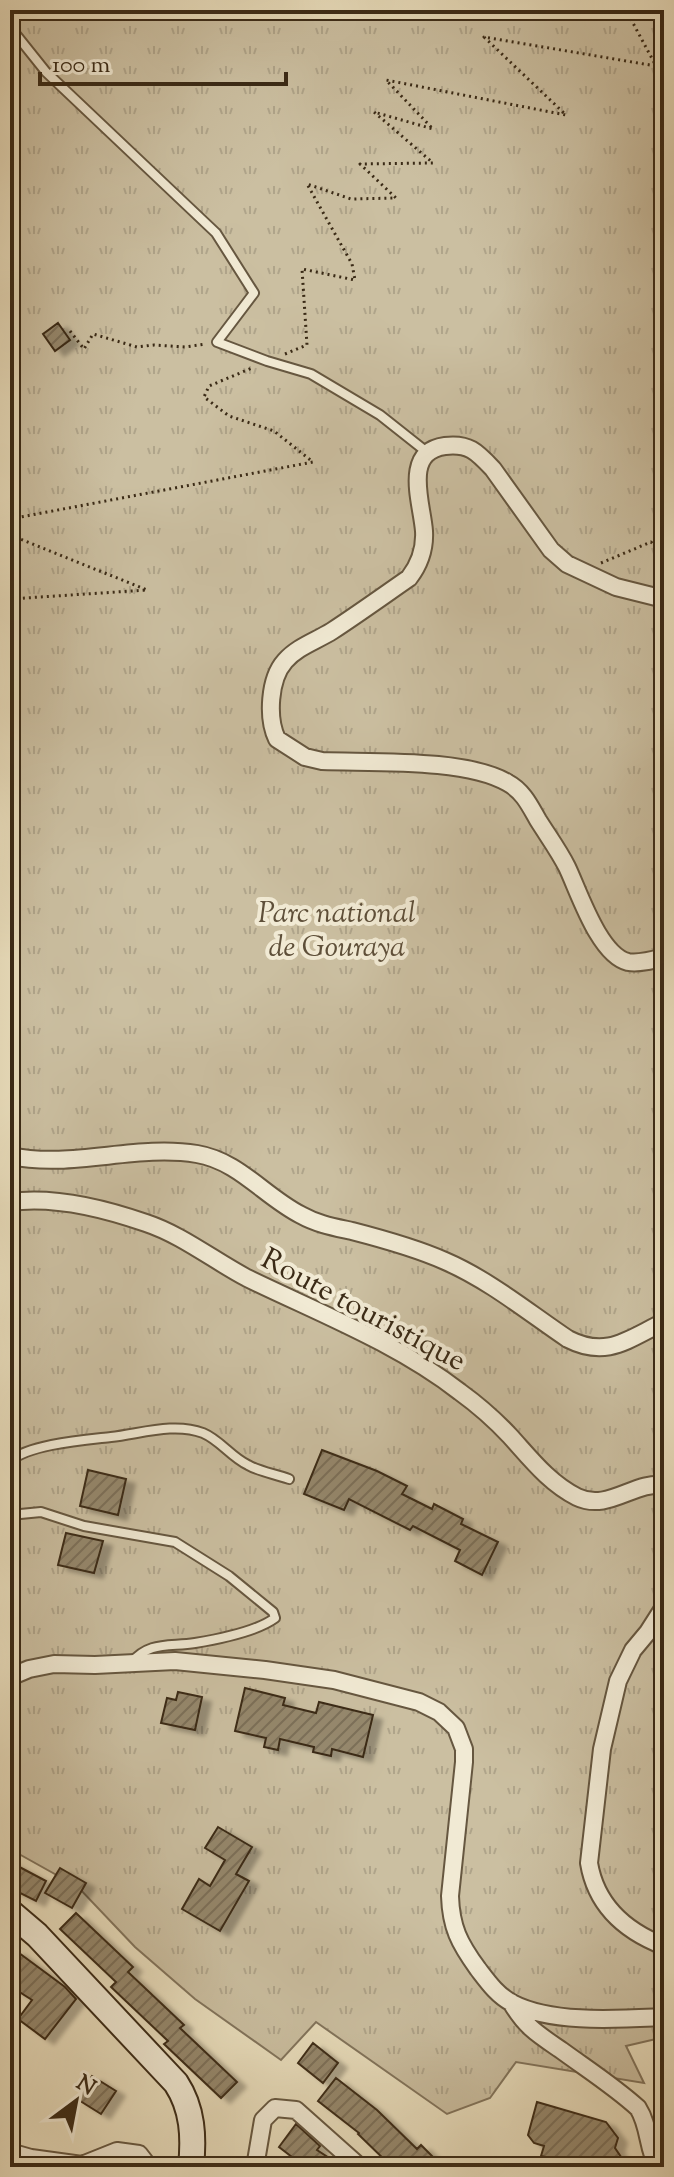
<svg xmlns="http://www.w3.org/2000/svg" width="674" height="2177" font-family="'Sorts Mill Goudy',serif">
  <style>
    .park { fill: url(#park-tufts); stroke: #82745c; stroke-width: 2 }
    .building { fill: url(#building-hatch); stroke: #3a2a16; stroke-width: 2; filter: url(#shadow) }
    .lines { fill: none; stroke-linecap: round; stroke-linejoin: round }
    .lane-casing { stroke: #665740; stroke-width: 12 }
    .street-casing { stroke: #665740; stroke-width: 20 }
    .secondary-casing { stroke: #3a2a16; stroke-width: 28 }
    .path { stroke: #3a2a16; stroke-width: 3; stroke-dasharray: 2 4; stroke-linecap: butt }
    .lane { stroke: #f1ead4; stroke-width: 8 }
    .street { stroke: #f1ead4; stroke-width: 16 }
    .secondary { stroke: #f1ead4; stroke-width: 24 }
    .labels { text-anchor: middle; stroke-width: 8; stroke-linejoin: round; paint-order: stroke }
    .park-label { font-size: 30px; font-style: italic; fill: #5e4f39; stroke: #f1ead4 }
    .street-label { font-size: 30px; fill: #3a2a16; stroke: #f1ead4 }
  </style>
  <defs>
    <pattern id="park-tufts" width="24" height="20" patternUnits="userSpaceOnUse" patternTransform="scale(2)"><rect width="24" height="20" fill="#cbbfa1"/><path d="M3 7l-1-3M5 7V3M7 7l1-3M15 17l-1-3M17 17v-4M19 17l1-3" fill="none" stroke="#afa48a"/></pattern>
    <pattern id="building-hatch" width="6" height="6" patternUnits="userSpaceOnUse" patternTransform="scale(2)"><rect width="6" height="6" fill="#95886d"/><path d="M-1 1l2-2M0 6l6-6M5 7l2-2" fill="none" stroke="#7b6f59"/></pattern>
    <filter id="shadow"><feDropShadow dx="9" dy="5" stdDeviation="2" flood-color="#0004"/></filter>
  </defs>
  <rect width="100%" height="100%" fill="#e9debd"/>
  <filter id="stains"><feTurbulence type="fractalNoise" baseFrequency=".0025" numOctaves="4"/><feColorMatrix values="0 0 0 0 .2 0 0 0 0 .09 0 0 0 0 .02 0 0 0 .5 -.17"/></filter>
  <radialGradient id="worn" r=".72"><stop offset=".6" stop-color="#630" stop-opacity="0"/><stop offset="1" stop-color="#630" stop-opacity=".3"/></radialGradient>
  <path class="park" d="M10 10H664V2039H656L626 2046 644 2083 516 2062 490 2098 447 2114 316 2022 281 2060 195 1999 135 1947 78 1887 10 1849Z"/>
  <path class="building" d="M58 323 70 340 55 351 43 334Z
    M322 1450 377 1471 407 1486 402 1494 432 1509 434 1504 463 1519 461 1524 498 1542 482 1575 455 1561 460 1550 413 1526 410 1530 349 1499 344 1510 304 1494Z
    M88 1470 126 1479 118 1515 80 1506Z
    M66 1533 103 1541 94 1573 58 1565Z
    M245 1688 285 1698 283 1705 316 1713 319 1702 373 1715 363 1757 332 1749 331 1756 313 1752 314 1747 280 1739 278 1750 264 1747 266 1738 235 1731Z
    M178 1692 202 1697 195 1730 161 1723 167 1698 176 1700Z
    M218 1827 252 1847 236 1874 249 1881 220 1931 182 1909 199 1879 210 1886 225 1860 205 1848Z
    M10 1862 46 1881 36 1901 10 1888Z
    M60 1868 86 1883 72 1908 45 1893Z
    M76 1913 133 1967 128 1972 184 2025 180 2028 237 2082 221 2098 164 2044 168 2041 111 1987 116 1982 60 1929Z
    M15 1950 65 1987 76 1999 45 2039 18 2019 32 2000 10 1986V1958Z
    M313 2043 338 2063 323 2083 298 2063Z
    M92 2076 116 2091 101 2114 77 2099Z
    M336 2078 377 2110 417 2149 421 2145 443 2167H392L358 2134 359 2133 318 2101Z
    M537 2102 606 2122 618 2138 615 2148 628 2167H569L561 2165 558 2160 541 2156 544 2146 534 2143 528 2135Z
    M296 2124 320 2146 317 2150 343 2167H305L279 2147Z"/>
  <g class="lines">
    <defs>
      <path id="lane" d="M10 27 46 72 216 233 254 293 217 342 267 361 311 374 380 415 428 453
        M10 1461C30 1444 85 1440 111 1437 140 1434 174 1422 203 1433 220 1440 231 1457 248 1465 260 1472 276 1474 289 1479
        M10 1515 41 1512 84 1526 175 1542 229 1576 273 1612 275 1618C256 1632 219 1639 195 1643 169 1647 149 1641 131 1663"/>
      <path id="street" d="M664 599 616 587 567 564 551 550 493 469C477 452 469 443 445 446 402 452 422 503 424 531 425 548 419 565 409 578 383 596 358 614 332 631 316 641 297 647 285 661 269 679 267 718 277 739L305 757 322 761C371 763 466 758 508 783 523 791 530 806 538 820 548 836 559 851 567 867 579 892 599 955 628 962 639 964 653 960 664 957
        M10 1156C73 1169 135 1144 197 1154 239 1161 265 1197 301 1215 317 1224 334 1227 352 1231 383 1239 416 1248 445 1261 489 1280 528 1312 568 1339 607 1359 628 1339 664 1322
        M10 1202C53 1196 106 1209 146 1223 182 1235 213 1260 247 1278 319 1313 397 1343 460 1392 478 1405 495 1420 510 1436 530 1458 549 1483 577 1497 608 1512 634 1481 664 1485
        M664 1607 648 1632 633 1650 618 1681 602 1749 589 1863C596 1905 625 1931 664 1946
        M10 1677 29 1669 54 1664 95 1665 175 1661 265 1670 334 1680 419 1702 439 1712 456 1728 464 1749V1762L450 1896C451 1927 459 1943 478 1969 488 1982 497 1995 512 2003 552 2024 619 2019 664 2017
        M511 2002C525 2027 539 2035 561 2050 587 2069 615 2087 638 2108 650 2127 647 2149 658 2167
        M10 2152 31 2158 82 2165 117 2151 139 2154 149 2167
        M255 2167 263 2120 275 2108 296 2110 360 2167"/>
      <path id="secondary" d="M10 1912 37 1935 176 2083C193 2109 194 2137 191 2167"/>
    </defs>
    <use href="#lane" class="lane-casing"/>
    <use href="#street" class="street-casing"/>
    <use href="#secondary" class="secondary-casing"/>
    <path class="path" d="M70 331 84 349 93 334 137 347 154 345 185 347 206 344
      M285 354 307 345 302 269 355 280 352 264 307 184 351 199 396 198 360 164 433 163 374 112 433 129 386 80 566 115 484 37 656 66 626 10
      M10 519 313 462 274 431 229 416 204 397 209 386 252 368
      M10 535 147 590 10 599
      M601 563 651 542 664 556"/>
    <use href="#lane" class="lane"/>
    <use href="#street" class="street"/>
    <use href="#secondary" class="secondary"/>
  </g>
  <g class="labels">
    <g class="park-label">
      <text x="337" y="922">Parc national<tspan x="337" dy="34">de Gouraya</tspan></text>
    </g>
    <g class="street-label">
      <text transform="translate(364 1309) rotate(28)" y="10">Route touristique</text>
    </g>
  </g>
  <rect width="674" height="2177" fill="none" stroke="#e9debd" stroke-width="40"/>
  <rect x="12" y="12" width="650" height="2153" fill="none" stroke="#3a2a16" stroke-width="4"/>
  <rect x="20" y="20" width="634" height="2137" fill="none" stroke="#3a2a16" stroke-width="2"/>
  <g transform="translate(76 2101) rotate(32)" stroke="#f1ead4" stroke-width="6" paint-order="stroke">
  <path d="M0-6L14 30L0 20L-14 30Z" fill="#3a2a16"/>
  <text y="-12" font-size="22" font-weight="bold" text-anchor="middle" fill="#3a2a16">N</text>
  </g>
  <path d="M40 72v12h246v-12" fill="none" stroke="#3a2a16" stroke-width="4"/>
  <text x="52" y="72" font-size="24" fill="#3a2a16" stroke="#f1ead4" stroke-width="6" paint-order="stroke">100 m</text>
  <rect width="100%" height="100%" filter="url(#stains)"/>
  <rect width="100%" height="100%" fill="url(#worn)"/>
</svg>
